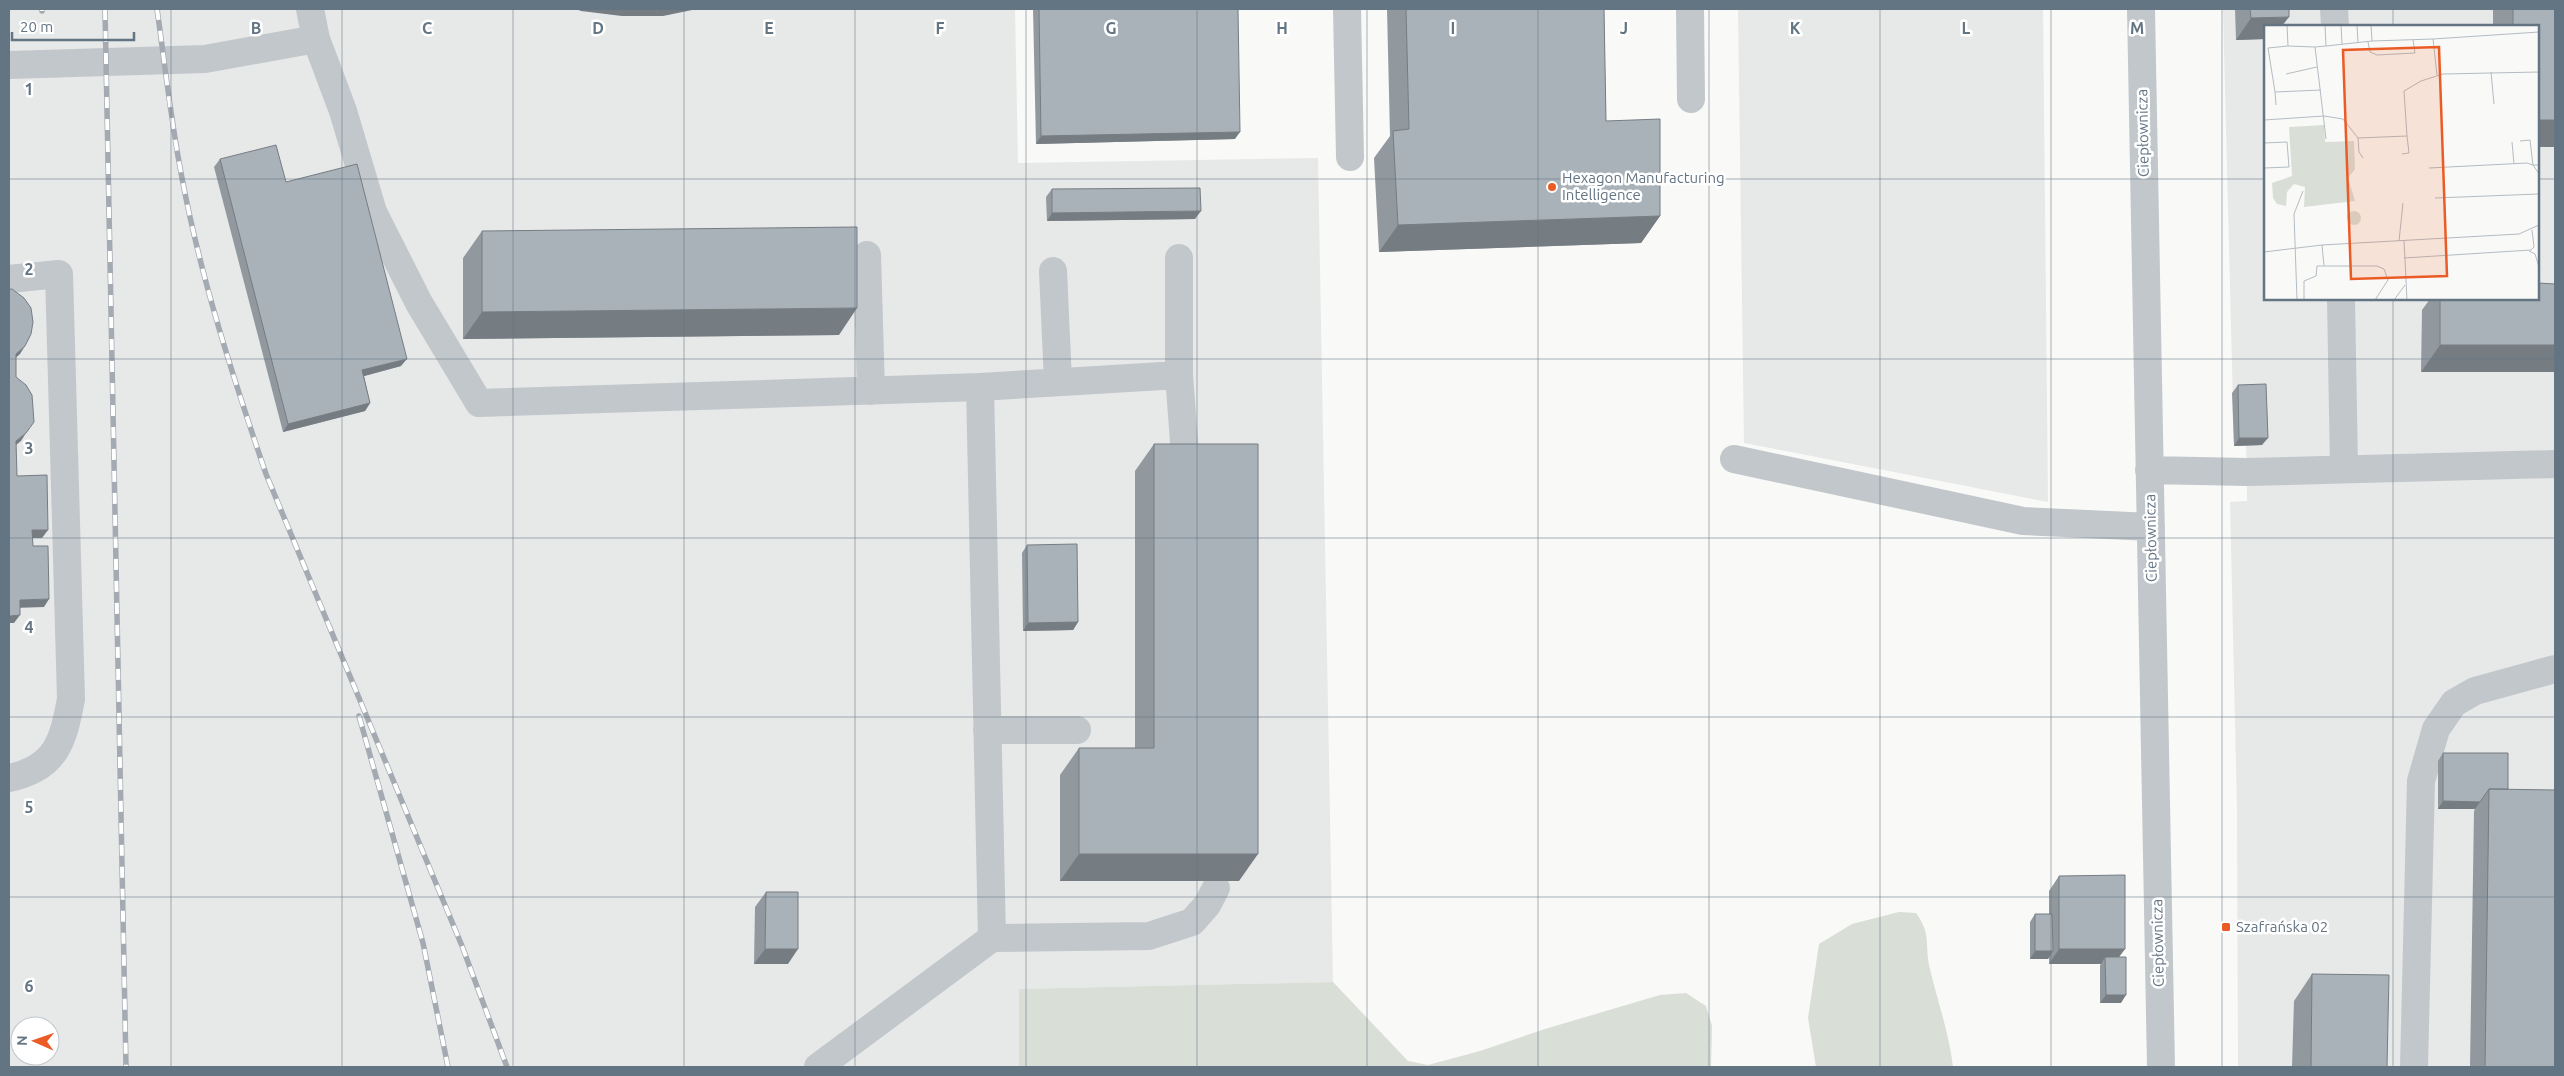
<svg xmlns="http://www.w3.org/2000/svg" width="2564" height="1076" font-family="Ubuntu,sans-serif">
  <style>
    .built { fill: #e7e8e8; fill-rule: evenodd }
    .green { fill: #d9ded6 }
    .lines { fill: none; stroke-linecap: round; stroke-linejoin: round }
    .minor { stroke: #c2c7cb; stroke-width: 28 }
    .rail-casing { stroke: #a3aab1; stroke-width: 5.5 }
    .rail { stroke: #fff; stroke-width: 4; stroke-dasharray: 11; stroke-linecap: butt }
    .wall { fill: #91999f }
    .shaded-wall { fill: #767d82 }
    .building { fill: #a9b2b9; stroke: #767d82 }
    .grid { fill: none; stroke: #637483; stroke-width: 1; stroke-opacity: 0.55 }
    .poi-dot { fill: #eb5b25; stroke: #fff; stroke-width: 2 }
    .labels { text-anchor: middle; stroke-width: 5; stroke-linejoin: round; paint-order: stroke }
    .street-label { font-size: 15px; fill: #637483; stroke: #fff }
    .poi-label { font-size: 15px; fill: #637483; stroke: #fff; text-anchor: start }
    .inset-road { fill: none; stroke: #b4bcc2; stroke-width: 1 }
    .view { fill: #eb5b25; fill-opacity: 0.15; stroke: #eb5b25; stroke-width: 2.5 }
    .inset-edge { fill: none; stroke: #637483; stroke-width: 2.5 }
    .grid-label { font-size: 16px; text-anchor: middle; font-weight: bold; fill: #637483; stroke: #fff; stroke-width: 5; stroke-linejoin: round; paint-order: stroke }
  </style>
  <rect width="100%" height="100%" fill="#f9f9f7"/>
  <path class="built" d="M9 9H1015L1018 163 1318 158 1333 982 1020 989V1067H9ZM20 1026H50V1056H20Z
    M1738 9H2043L2048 502 1744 443Z
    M2223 9H2555V1067H2238L2237 811 2230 502 2247 501V472L2246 446H2234ZM2265 26H2538V299H2265Z"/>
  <path class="green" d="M1899 912 1916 913C1931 934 1925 942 1929 965 1937 1000 1949 1032 1953 1067H1816L1808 1018 1819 944 1852 924Z
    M1333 982 1408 1061 1428 1065 1480 1051 1545 1029 1660 995 1686 993 1706 1006 1712 1026 1711 1067H1019V989Z"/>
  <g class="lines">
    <path class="minor" d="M310 9 316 39 343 111 373 212 419 303 479 403 980 387 992 938 818 1067
      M1347 9 1350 157
      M1690 9 1691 99
      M2141 9 2161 1067
      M2334 9 2335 26
      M9 65 205 59 316 39
      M867 255 871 391
      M1179 258V375
      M1053 271 1058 382
      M9 279 59 274 71 699C63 742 56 768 9 778
      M2341 299 2344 468
      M980 387 1179 375 1185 455
      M1734 459 2023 521 2151 527
      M2149 470 2247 472 2555 464
      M987 730H1077
      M992 938 1149 936 1192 922 1207 905 1216 888
      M2414 1067 2421 781 2436 729 2454 703 2475 691 2555 669"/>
    <defs>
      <path id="rail" d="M42 9V11
        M105 9 126 1067
        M157 9C165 65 171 122 182 178 201 279 233 377 266 474L462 946 507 1067
        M359 716 423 943 448 1067"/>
    </defs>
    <use href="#rail" class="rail-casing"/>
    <use href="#rail" class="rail"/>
  </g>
  <path class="wall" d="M1033 9H1238L1235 139 1036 144Z
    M1387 9H1604L1606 121 1660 216 1641 243 1379 252 1374 158 1390 136Z
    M2235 9H2289L2265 26V39L2236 40Z
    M2493 9H2555V147H2538V26H2493Z
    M220 159 286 182 401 366 364 376 370 403 365 411 283 432 214 167Z
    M1052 189 1195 219 1047 221 1046 197Z
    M482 231 839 335 463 339V258Z
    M2430 299H2538L2421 372 2422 310Z
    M2238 385 2262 445 2234 446 2232 393Z
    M1154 444 1239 881H1060V775L1079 748H1135V471Z
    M1027 545 1078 622 1073 630 1023 631 1022 553Z
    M2443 753 2508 789 2555 1067H2470L2474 811 2475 809H2438V761Z
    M2059 876 2119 957 2121 1003H2100V965L2101 964H2049V957L2048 959H2030V922L2035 914H2049V891Z
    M766 892 788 964H754L755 907Z
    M2312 974 2387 1067H2292L2294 1001Z"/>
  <path class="shaded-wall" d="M576 9H697L663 16H622L581 11Z
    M2289 17 2282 26H2265V39L2236 40 2251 18Z
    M2538 120H2555V147H2538Z
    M1240 132 1235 139 1036 144 1041 136Z
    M1201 211 1195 219 1047 221 1052 213Z
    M1660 216 1641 243 1379 252 1398 225Z
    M857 308 839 335 463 339 482 312Z
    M2440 345H2555V372H2421Z
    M25 346 20 354 11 362 16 354Z
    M407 359 401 366 357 378 362 370Z
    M370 403 365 411 283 432 288 424Z
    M26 433 21 441 11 449 16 441Z
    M2239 438H2268L2262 445 2234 446Z
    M32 530H48L42 538H27Z
    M49 599 44 607 14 608 20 600Z
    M20 615 14 623H9V616Z
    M1078 622 1073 630 1023 631 1028 623Z
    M2443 801 2480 802 2475 809H2438Z
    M1079 854H1258L1239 881H1060Z
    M765 949H798L788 964H754Z
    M2059 949H2125L2114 964 2105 957 2101 964H2049Z
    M2035 951H2053L2048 959H2030Z
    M2106 995H2126L2121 1003H2100Z"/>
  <path class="building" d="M1039 9H1238L1240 132 1041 136Z
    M1406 9H1604L1606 121 1660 119V216L1398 225 1393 131 1409 129Z
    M2250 9H2289V17L2251 18Z
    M2513 9H2555V120H2538V26H2513Z
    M276 145 286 182 357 164 407 359 362 370 370 403 288 424 220 159Z
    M1200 188 1201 211 1052 213V189Z
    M857 227V308L482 312V231Z
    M2538 283 2555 284V345H2440V299H2538Z
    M9 289H12L24 298 31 308 33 322 31 334 25 346 16 354V377L26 385 32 395 34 422 26 433 16 441 17 476 47 475 48 530H32L33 546H48L49 599 20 600V615L9 616Z
    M2266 384 2268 438H2239L2238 385Z
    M1154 444H1258V854H1079V748H1154Z
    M1077 544 1078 622 1028 623 1027 545Z
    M2443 753H2508V789H2489L2480 802 2443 801Z
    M2489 789 2555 790V1067H2485Z
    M2125 875V949H2059V876Z
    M766 892H798V949H765Z
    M2035 914H2052L2053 951H2035Z
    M2105 957H2126V995H2106Z
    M2312 974 2389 975 2387 1067H2311Z"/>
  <path class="grid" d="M171 9V1067M342 9V1067M513 9V1067M684 9V1067M855 9V1067M1026 9V1067M1197 9V1067M1367 9V1067M1538 9V1067M1709 9V1067M1880 9V1067M2051 9V1067M2222 9V1067M2393 9V26M9 179H2265M2538 179H2555M2393 299V1067M9 359H2555M9 538H2555M9 717H2555M9 897H2555"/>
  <g class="poi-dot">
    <circle cx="1552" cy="187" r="5"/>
    <rect x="2221" y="922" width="10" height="10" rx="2.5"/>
  </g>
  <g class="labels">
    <g class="street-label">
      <text transform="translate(2143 133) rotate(-91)" y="5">Ciepłownicza</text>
      <text transform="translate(2151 538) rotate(-91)" y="5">Ciepłownicza</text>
      <text transform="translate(2158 943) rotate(-91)" y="5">Ciepłownicza</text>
    </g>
    <g class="poi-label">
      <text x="1562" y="183">Hexagon Manufacturing<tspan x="1562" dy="17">Intelligence</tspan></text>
      <text x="2236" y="932">Szafrańska 02</text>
    </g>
  </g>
  <g transform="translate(2264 25)">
    <rect width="275" height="275" fill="#f9f9f7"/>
    <path d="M60 100 61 117 90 116 91 144 84 153 91 176 40 182 41 162 30 159 23 167 22 181 13 179 9 173 8 158 28 151 25 102ZM83 193a7 7 0 1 1 14 0a7 7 0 1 1-14 0Z" fill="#d9ded6"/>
    <path class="inset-road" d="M23 0 24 21 51 22M61 0 62 21 51 22 62 114M77 0 78 19M93 0 94 18M108 16 169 14M104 17 106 27 113 30 151 28 149 15M62 21 108 16 107 0M227 47 230 79M22 49 53 42M173 50 169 14 275 7M11 67 4 23 24 21M12 80 11 67 57 65M0 95 60 91 79 94 94 113 143 111 140 66 157 56 179 49 275 47M94 113 95 127 99 133M256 116 266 115 269 140H275M248 117 250 139M0 118 23 117 25 142 0 143M138 129 145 128 143 111M165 143 263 138 269 140 275 149M171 173 275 169M140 215 143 275M135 216 139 178M58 220 60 241M265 226 271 229 275 242M0 227 58 220 255 209 275 200M140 233 267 225 270 222 268 205M33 275 30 189 39 166M40 275V256L52 251 53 241H113L120 244 124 255 111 275M130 275 141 260"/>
    <path class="view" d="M175 22 183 251 87 254 79 25Z"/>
    <rect width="275" height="275" class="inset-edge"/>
  </g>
  <g class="grid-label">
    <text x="256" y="34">B</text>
    <text x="427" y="34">C</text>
    <text x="598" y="34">D</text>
    <text x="769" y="34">E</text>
    <text x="940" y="34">F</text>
    <text x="1111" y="34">G</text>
    <text x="1282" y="34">H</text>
    <text x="1453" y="34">I</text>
    <text x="1624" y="34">J</text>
    <text x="1795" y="34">K</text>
    <text x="1966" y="34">L</text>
    <text x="2137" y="34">M</text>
    <text x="29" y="95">1</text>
    <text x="29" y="275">2</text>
    <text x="29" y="454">3</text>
    <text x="29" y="633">4</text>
    <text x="29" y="813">5</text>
    <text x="29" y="992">6</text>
  </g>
  <rect width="2564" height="1076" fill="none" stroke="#637483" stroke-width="20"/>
  <g transform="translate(35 1041) rotate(272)"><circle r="24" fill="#ffffff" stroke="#c1c7cd"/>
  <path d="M0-4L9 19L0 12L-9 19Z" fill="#eb5b25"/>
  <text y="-8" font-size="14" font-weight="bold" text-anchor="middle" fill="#637483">N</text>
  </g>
  <path d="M12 32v8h122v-8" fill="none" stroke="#637483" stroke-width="2.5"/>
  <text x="20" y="32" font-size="15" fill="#637483" stroke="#ffffff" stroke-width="4" paint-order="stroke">20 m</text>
</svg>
